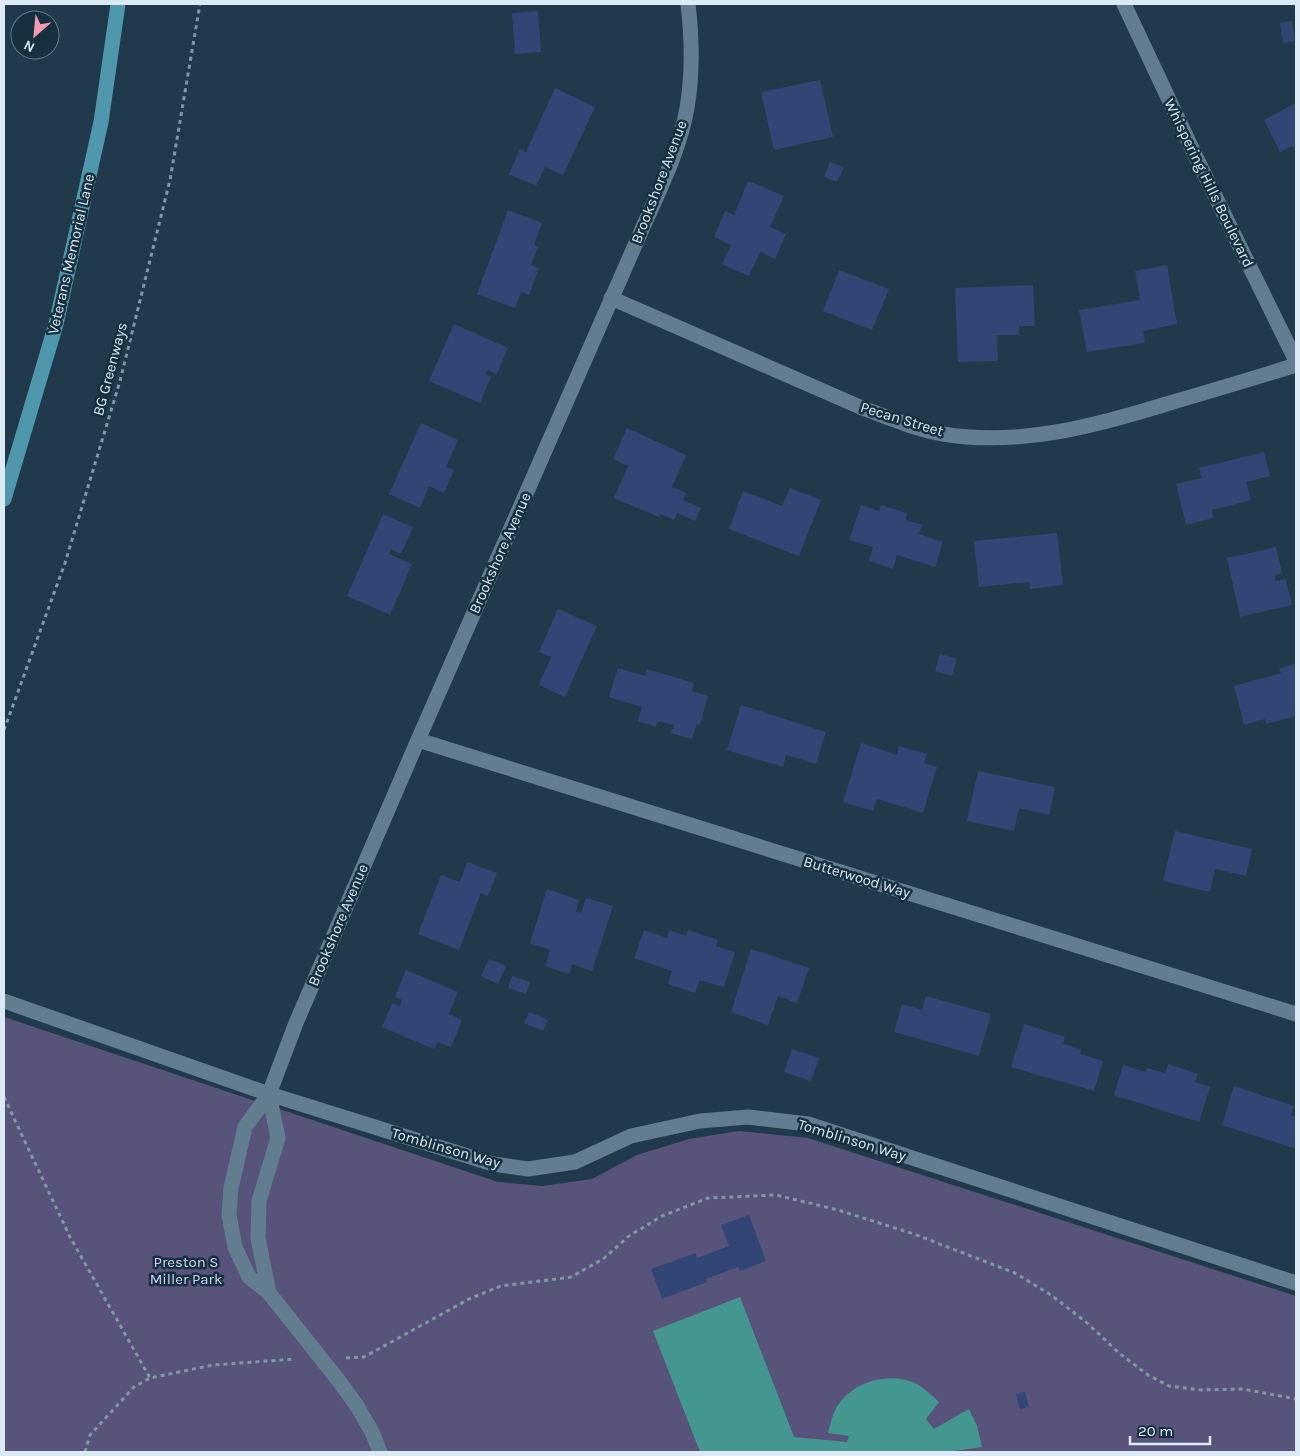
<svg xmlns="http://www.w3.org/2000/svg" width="1300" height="1456" font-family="Karla,sans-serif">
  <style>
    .green { fill: #58537a }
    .water { fill: #449790 }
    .building { fill: #314674 }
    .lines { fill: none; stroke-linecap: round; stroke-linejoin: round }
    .path { stroke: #8296a4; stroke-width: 3; stroke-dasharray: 4 4; stroke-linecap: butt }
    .minor { stroke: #627d90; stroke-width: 15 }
    .major { stroke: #4e97ac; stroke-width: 15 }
    .labels { text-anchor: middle; stroke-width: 5; stroke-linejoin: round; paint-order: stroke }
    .street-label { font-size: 15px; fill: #dbeaf5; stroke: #173040 }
    .park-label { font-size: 15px; fill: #d3cfff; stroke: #173040 }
  </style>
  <rect width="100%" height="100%" fill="#213a4b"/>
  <path class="green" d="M4 1017 498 1182 543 1186 592 1179 637 1155 689 1139 739 1131 808 1138 1296 1296V1452H4Z"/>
  <path class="water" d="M740 1297 794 1437 847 1442 849 1436 828 1433C830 1425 832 1416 836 1408 852 1382 887 1371 915 1383 924 1388 931 1395 939 1402L926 1419 934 1429 969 1409 977 1426 982 1447 947 1452H700L653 1331Z"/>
  <path class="building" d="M538 11 541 52 515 54 512 13Z
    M1292 21 1295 41 1283 43 1280 23Z
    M820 80 833 137 774 150 761 92Z
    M555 88 595 107 563 175 545 167 536 186 509 174 520 149 526 152Z
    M1296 103V152L1293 146 1280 152 1264 120Z
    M830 162 844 167 837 182 824 177Z
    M748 181 784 196 770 227 786 234 775 259 760 252 749 276 722 264 731 245 714 237 725 211 734 215Z
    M508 210 542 223 534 245 538 247 531 265 539 268 529 295 521 292 515 308 477 294Z
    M1167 265 1177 324 1143 331 1145 343 1087 352 1079 310 1140 300 1135 271Z
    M839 270 889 289 872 330 823 311Z
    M1033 285 1035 326H1019V335H997L998 361 958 362 955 288Z
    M454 324 508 348 497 374 487 370 485 374 491 377 480 403 429 381Z
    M421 423 458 440 446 467 454 470 444 493 429 486 420 508 389 494Z
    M627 428 686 455 672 487 686 493 683 500 701 508 695 521 677 513 674 520 660 514 659 517 614 498 628 466 613 459Z
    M1264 452 1270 476 1246 482 1251 500 1212 510 1213 518 1186 525 1176 484 1202 478 1199 468Z
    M790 488 821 500 799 556 729 529 743 491 782 506Z
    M861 505 879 511 881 505 907 513 906 520 922 525 919 534 943 542 935 567 897 555 893 569 869 561 873 547 849 540Z
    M383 514 413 527 401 554 391 549 389 554 412 564 390 615 347 596Z
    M1057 533 1063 585 1030 589 1029 582 979 587 974 541Z
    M1276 547 1282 573 1275 575 1276 581 1286 579 1292 605 1240 617 1227 558Z
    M558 609 597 626 565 697 539 685 551 657 539 652Z
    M940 654 957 659 952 676 935 671Z
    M1296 664V716L1266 724 1265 719 1244 725 1234 686 1281 673 1279 668Z
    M618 668 645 676 647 669 694 683 692 691 708 696 700 725 697 724 692 739 671 733 674 725 658 721 656 727 638 721 642 707 609 697Z
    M741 705 826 732 816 764 786 755 783 767 727 750Z
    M861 743 897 755 899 746 927 754 924 763 937 767 923 813 877 799 873 811 843 802Z
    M978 771 1055 787 1049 815 1019 808 1014 831 967 821Z
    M1175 831 1252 849 1246 876 1215 869 1210 892 1163 881Z
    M467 862 497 873 488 896 481 893 459 950 418 934 441 875 460 882Z
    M547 889 579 900 576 912 581 913 586 898 613 906 592 971 572 964 569 974 545 966 550 950 530 943Z
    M644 930 667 938 669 930 686 936 688 930 718 940 716 946 735 952 724 987 700 980 695 993 668 984 672 971 634 958Z
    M751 949 809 968 797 1003 778 996 768 1025 731 1012Z
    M489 959 506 966 498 984 481 976Z
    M406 970 458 992 449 1014 462 1020 451 1047 438 1042 434 1049 382 1027 392 1003 400 1006 402 1000 395 997Z
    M512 976 530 982 526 994 508 988Z
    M926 996 991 1014 979 1056 894 1032 902 1004 922 1010Z
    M529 1012 548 1020 543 1031 524 1023Z
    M1024 1024 1065 1037 1063 1044 1081 1049 1080 1054 1103 1061 1094 1091 1011 1067Z
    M792 1049 819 1058 811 1081 784 1072Z
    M1168 1064 1198 1074 1195 1082 1210 1087 1199 1122 1114 1095 1123 1065 1146 1072 1147 1068 1165 1073Z
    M1234 1086 1294 1106 1291 1115 1296 1117V1149L1222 1125Z
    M749 1215 766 1261 740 1271 738 1267 706 1279 707 1282 662 1299 651 1269 696 1253 697 1258 729 1246 721 1225Z
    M1025 1392 1029 1407 1020 1409 1016 1394Z"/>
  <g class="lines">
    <path class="path" d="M4 730 65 563 120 381 170 180 200 4
      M4 1097 70 1237 150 1378
      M346 1358 364 1357 469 1299 501 1286 571 1277 603 1259 629 1236 662 1216 708 1198 776 1195 838 1210 914 1234 1015 1273 1051 1295 1086 1322 1119 1353 1148 1375 1169 1386 1201 1390 1243 1389 1296 1399
      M85 1452 90 1435 134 1387 150 1378 213 1365 295 1359"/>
    <path class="minor" d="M1124 4 1195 155 1296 361
      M611 298 860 407C887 417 914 429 943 434 1021 447 1099 425 1173 402 1214 390 1255 378 1296 365
      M418 740 1296 1014
      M4 1001 269 1094 493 1164 528 1169 575 1162 631 1136 700 1121 748 1117 808 1124 1296 1283
      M269 1094 278 1138 259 1201 258 1238 269 1293
      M380 1452 372 1432 357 1406 339 1381 269 1293 249 1277 235 1247 229 1215 231 1188 245 1127 269 1094 296 1023 418 740 643 227C660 189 680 149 687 108 693 73 692 38 688 4"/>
    <path class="major" d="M4 499 56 324 101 122 118 4"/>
  </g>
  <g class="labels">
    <g class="street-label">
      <text transform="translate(659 182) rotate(-69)" y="5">Brookshore Avenue</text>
      <text transform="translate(1209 183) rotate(64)" y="5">Whispering Hills Boulevard</text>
      <text transform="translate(71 254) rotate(-77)" y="5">Veterans Memorial Lane</text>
      <text transform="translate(110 369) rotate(-75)" y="5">BG Greenways</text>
      <text transform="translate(902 419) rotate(17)" y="5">Pecan Street</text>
      <text transform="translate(500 553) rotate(-66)" y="5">Brookshore Avenue</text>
      <text transform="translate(857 877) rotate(17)" y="5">Butterwood Way</text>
      <text transform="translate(338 925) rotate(-67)" y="5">Brookshore Avenue</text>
      <text transform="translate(852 1140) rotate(17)" y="5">Tomblinson Way</text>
      <text transform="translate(446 1148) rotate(16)" y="5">Tomblinson Way</text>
    </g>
    <g class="park-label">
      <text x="186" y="1267">Preston S<tspan x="186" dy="17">Miller Park</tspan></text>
    </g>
  </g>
  <rect width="1300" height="1456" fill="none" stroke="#dbeaf5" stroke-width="10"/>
  <g transform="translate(35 35) rotate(207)"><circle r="24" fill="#173040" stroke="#657a88"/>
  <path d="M0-4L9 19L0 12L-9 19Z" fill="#f29aae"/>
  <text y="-8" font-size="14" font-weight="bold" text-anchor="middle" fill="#dbeaf5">N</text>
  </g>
  <path d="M1130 1436v8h80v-8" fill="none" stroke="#dbeaf5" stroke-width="2.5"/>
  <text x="1138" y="1436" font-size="15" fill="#dbeaf5" stroke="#173040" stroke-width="4" paint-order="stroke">20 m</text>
</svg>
